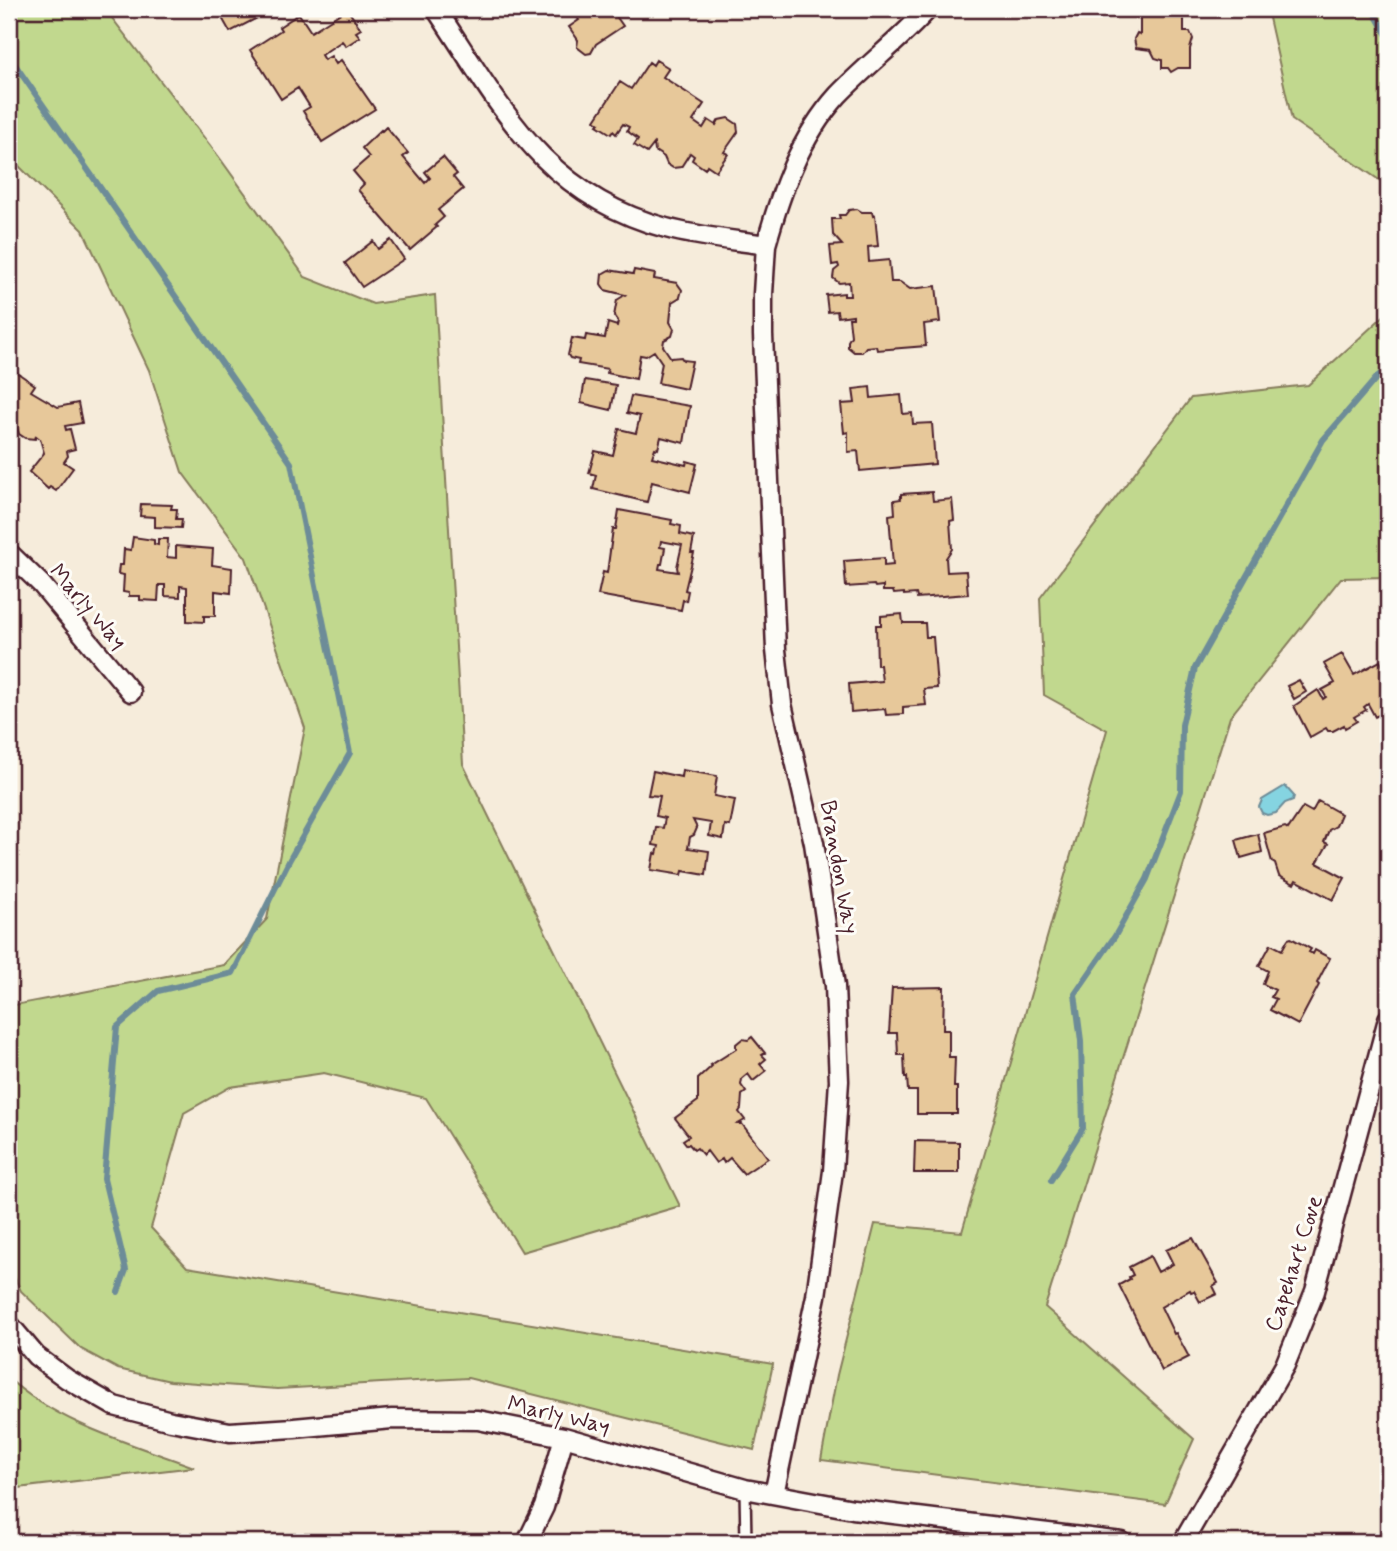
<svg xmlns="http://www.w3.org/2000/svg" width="1397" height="1551" font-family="Mynerve,sans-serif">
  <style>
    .green { fill: #c1d88e; stroke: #867c5c; stroke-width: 2 }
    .water { fill: #85d4e1; stroke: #6d8c98; stroke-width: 2 }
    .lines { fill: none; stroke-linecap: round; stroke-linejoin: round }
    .stream { stroke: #6d8c98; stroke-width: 6 }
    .building { fill: #e7c89a; stroke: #4a1f2b; stroke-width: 2; fill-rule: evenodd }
    .service-casing { stroke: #4a1f2b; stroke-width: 14 }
    .minor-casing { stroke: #4a1f2b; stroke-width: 23 }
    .service { stroke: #fdfcf7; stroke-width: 9 }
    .minor { stroke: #fdfcf7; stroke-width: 18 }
    .labels { text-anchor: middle; stroke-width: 6; stroke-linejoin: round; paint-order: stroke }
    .street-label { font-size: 23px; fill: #4a1f2b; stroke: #fdfcf7 }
  </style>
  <rect width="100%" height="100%" fill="#f6ecdb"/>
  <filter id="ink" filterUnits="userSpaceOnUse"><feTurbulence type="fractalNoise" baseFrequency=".0143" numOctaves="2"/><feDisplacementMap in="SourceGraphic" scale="14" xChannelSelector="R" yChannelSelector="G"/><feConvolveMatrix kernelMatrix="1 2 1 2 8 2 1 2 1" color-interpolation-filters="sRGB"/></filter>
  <g filter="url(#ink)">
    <path class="green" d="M9 9H105L219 157 305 277 373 304 435 295 463 764 680 1206 522 1252 426 1098 324 1073 230 1087 184 1113 151 1228 187 1267 773 1364 754 1450 468 1378 277 1389 170 1381 118 1369 81 1349 21 1291 9 1266V1006L224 965 267 919 305 728 246 558 182 472 149 370 83 230 9 156Z
      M1267 9H1388V186L1292 120Z
      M1388 312V577L1341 578 1230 717 1045 1307 1194 1439 1165 1504 821 1460 837 1375 875 1224 962 1232 1107 730 1044 695 1040 598 1191 398 1308 385Z
      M9 1379C59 1424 132 1444 194 1467L9 1489Z"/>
    <path class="water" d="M1285 786 1294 796 1293 800 1285 803 1276 813 1267 815 1262 813 1259 807 1262 800Z"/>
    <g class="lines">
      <path class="stream" d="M1372 9 1388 37
        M9 56 291 463 350 753 290 859 233 973 158 991 117 1027 104 1179 126 1270 118 1292
        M1051 1180 1083 1128 1081 1041 1075 994 1115 936 1147 879 1181 791 1182 725 1195 668 1323 440 1379 375 1388 368"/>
    </g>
    <path class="building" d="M226 9H265L263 15 230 32 221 16V12Z
      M347 9 361 29 356 32 360 37 346 46 342 41 321 55 324 60 331 56 336 64 341 60 375 109 322 142 303 111 310 107 298 88 281 99 250 50 281 30 279 27 299 14 311 32Z
      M571 9H619L621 12 616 16 623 26 596 44 591 53 586 54 577 47 578 40 569 27 579 20Z
      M1147 9H1184V32H1190L1193 39 1190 49V68H1178L1171 72 1168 68H1162V60L1155 58 1151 50 1136 48 1134 39 1137 33 1140 34V15L1147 14Z
      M656 60 669 68 663 77 704 104 693 121 703 128 708 120 716 125 719 120 728 118 737 124 738 132 724 152 728 154 716 171 707 165 705 169 692 160 694 156 690 153 681 167 673 168 667 164 664 157 655 151 654 144 647 153 634 145 638 139 627 131 629 127 623 124 616 134 613 131 611 134 597 125 599 123 595 120 620 82 631 89 649 62 653 65Z
      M386 127 408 153 403 157 425 183 430 178 425 172 443 157 457 174 453 177 463 189 438 210 444 217 435 225 437 227 410 250 358 190 364 184 353 171 369 157 362 148 381 130 382 131Z
      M857 209 862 212H872L873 216 875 215 878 246 868 247 869 262 889 260 891 282H900L910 289 936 286 940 322 924 324 926 346 877 350 876 346 866 347 862 352H854L848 347V341L851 336 849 318H853V315L838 317 837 311 828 312 826 295 844 293V296H850L849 282 839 283 833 278 834 271 839 267 838 264 832 265 830 246 842 245 833 235 832 219H840L839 215H845L849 210Z
      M391 240 404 259 362 287 345 263 373 241 378 249Z
      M609 270 633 274 634 270 655 274 654 279 677 283 682 290 680 297 672 302 670 322 674 329 672 336 664 340 663 346 671 358 681 357 683 360 692 361 686 389 658 383 662 363 654 351 646 356 640 355 636 379 607 373 608 369 578 364 579 360 570 358 568 355 572 338 585 340 586 335 605 338 608 323 617 326 618 322 614 316 617 300 625 295 605 290 601 284 602 274Z
      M9 367 35 385 31 391 58 407 78 403 82 423 65 426 66 430 70 429 75 449 67 451 68 456 64 462 73 468 56 491 50 487 48 489 29 472 44 453 40 439 36 436 35 439 25 438 19 434 17 428 10 436 9 435Z
      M585 380 616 385 611 410 581 403Z
      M870 387 871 398 901 395 903 414 912 413 913 424 932 423 935 464 860 471 858 451 848 452V432L844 433 841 404 855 403 853 389Z
      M631 396 690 406 684 443 661 437 658 449 655 448 652 457 686 465 687 461 697 464 690 492 652 482 647 502 593 489 596 475 589 473 595 451 613 455 619 429 636 433 640 416 627 413Z
      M932 492 933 501 952 499 954 520 950 521 952 549 946 558 947 572 966 571 968 594 917 598 916 594 904 595V593L894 594 893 591H883V586L875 587 874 585 846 587 844 561 884 558V566L893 565 889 515 895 514 894 500 901 499V494Z
      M141 504 172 505 171 509H177L176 519H182L181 528 155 527V517L140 516Z
      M619 510 672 520 671 524 681 526 680 534 694 537 691 553H694L685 590 688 591 686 601 683 600 681 610 598 595 603 572 607 573 613 529H616ZM661 541 682 545 677 567 678 572 659 569 660 564H662L665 548 660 547Z
      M133 537 154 540V544L158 545V539H168L167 557 176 558V546L213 549 212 565 232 568 231 593 215 591V616H204V622L187 621V587L180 586V597L165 596V585H159L158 601 140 600V596H129V593L123 592 124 575 118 574 119 565H123L124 549 131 550Z
      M902 614 903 623H925L926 637H933L937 688 924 689 926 705 903 707V714L886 715 885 709 851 712 849 684 882 681 880 665H877L876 625H881V616Z
      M1342 654 1354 675 1380 661 1388 675V710L1375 717 1368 704 1364 707 1366 710 1354 717 1357 721 1345 728 1344 725 1333 731H1328L1326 728 1310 737 1294 706 1318 690 1323 699 1326 697 1322 690 1335 683 1324 664Z
      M1299 680 1306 692 1294 699 1287 686Z
      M682 770 717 776 714 796 735 800 730 826 725 825 723 839 709 836 711 823 693 820 697 828 694 835 690 837 688 848 709 851 706 875 683 871 682 875 651 870 654 853 657 854 659 846 653 845 656 827 663 828 665 818 656 816 660 796 648 795 653 771 681 777Z
      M1318 801 1341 814 1336 826 1329 830 1324 842 1328 844 1317 863 1345 878 1333 900 1296 880 1294 884 1279 876 1275 864 1272 862 1264 833 1285 827 1288 829 1303 807 1312 812Z
      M1258 834 1262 852 1241 858 1236 840Z
      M1291 938 1311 949 1309 952 1313 954 1315 950 1330 958 1317 983 1319 985 1298 1025 1270 1010 1276 999 1271 997 1275 990 1263 984 1268 971 1259 966 1271 944 1282 950 1288 939Z
      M944 987 943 1030H949V1057H955L954 1087H957V1114H917V1091H908L907 1077H905L904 1055H898L897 1033H889L892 988Z
      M752 1037 765 1053 762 1055 766 1059 760 1064 766 1071 753 1081 748 1074 742 1079 741 1085 746 1092 742 1095 741 1109 739 1112 745 1120 738 1124H742L768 1158 744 1174 730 1158 724 1163 722 1159 716 1163 707 1151 703 1155 697 1148 694 1150 689 1144 687 1145 683 1140 689 1136 675 1118 698 1101V1079L712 1066 711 1065 736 1049V1044L742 1039 748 1040Z
      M915 1141 959 1142V1173H914Z
      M1193 1238 1218 1283 1213 1286 1217 1294 1200 1302 1194 1291 1191 1292 1190 1290 1161 1307 1174 1334 1176 1333 1189 1357 1162 1371 1119 1285 1130 1279 1129 1277 1133 1275 1129 1267 1150 1256 1158 1272 1173 1264 1166 1250Z"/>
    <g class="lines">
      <defs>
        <path id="service" d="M745 1489 746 1542"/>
        <path id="minor" d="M436 9C501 106 543 195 666 228 699 237 733 240 766 245 781 191 800 137 838 95 867 65 900 40 928 9
          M766 245 763 294V335L776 650 782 704 814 843 835 986 839 1081 833 1171 816 1296 774 1494
          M9 553 41 584 131 692
          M9 1324 36 1356 67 1379 114 1406 171 1421 230 1432 294 1428 392 1419 478 1420 564 1437 745 1489 853 1509 1122 1542
          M527 1542 544 1507 564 1437
          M1183 1542 1285 1365 1315 1291 1388 1019"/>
      </defs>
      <use href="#service" class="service-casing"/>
      <use href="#minor" class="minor-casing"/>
      <use href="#service" class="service"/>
      <use href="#minor" class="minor"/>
    </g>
  </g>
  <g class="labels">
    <g class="street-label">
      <text transform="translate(89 606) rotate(49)" y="8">Marly Way</text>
      <text transform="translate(840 867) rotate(80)" y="8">Brandon Way</text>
      <text transform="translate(1293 1263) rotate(-72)" y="8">Capehart Cove</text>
      <text transform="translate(559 1414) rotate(13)" y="8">Marly Way</text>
    </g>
  </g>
  <rect width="1397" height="1551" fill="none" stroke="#fdfcf7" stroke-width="35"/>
  <rect x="18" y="18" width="1362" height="1516" fill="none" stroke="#4a1f2b" stroke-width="2.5" filter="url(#ink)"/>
</svg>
